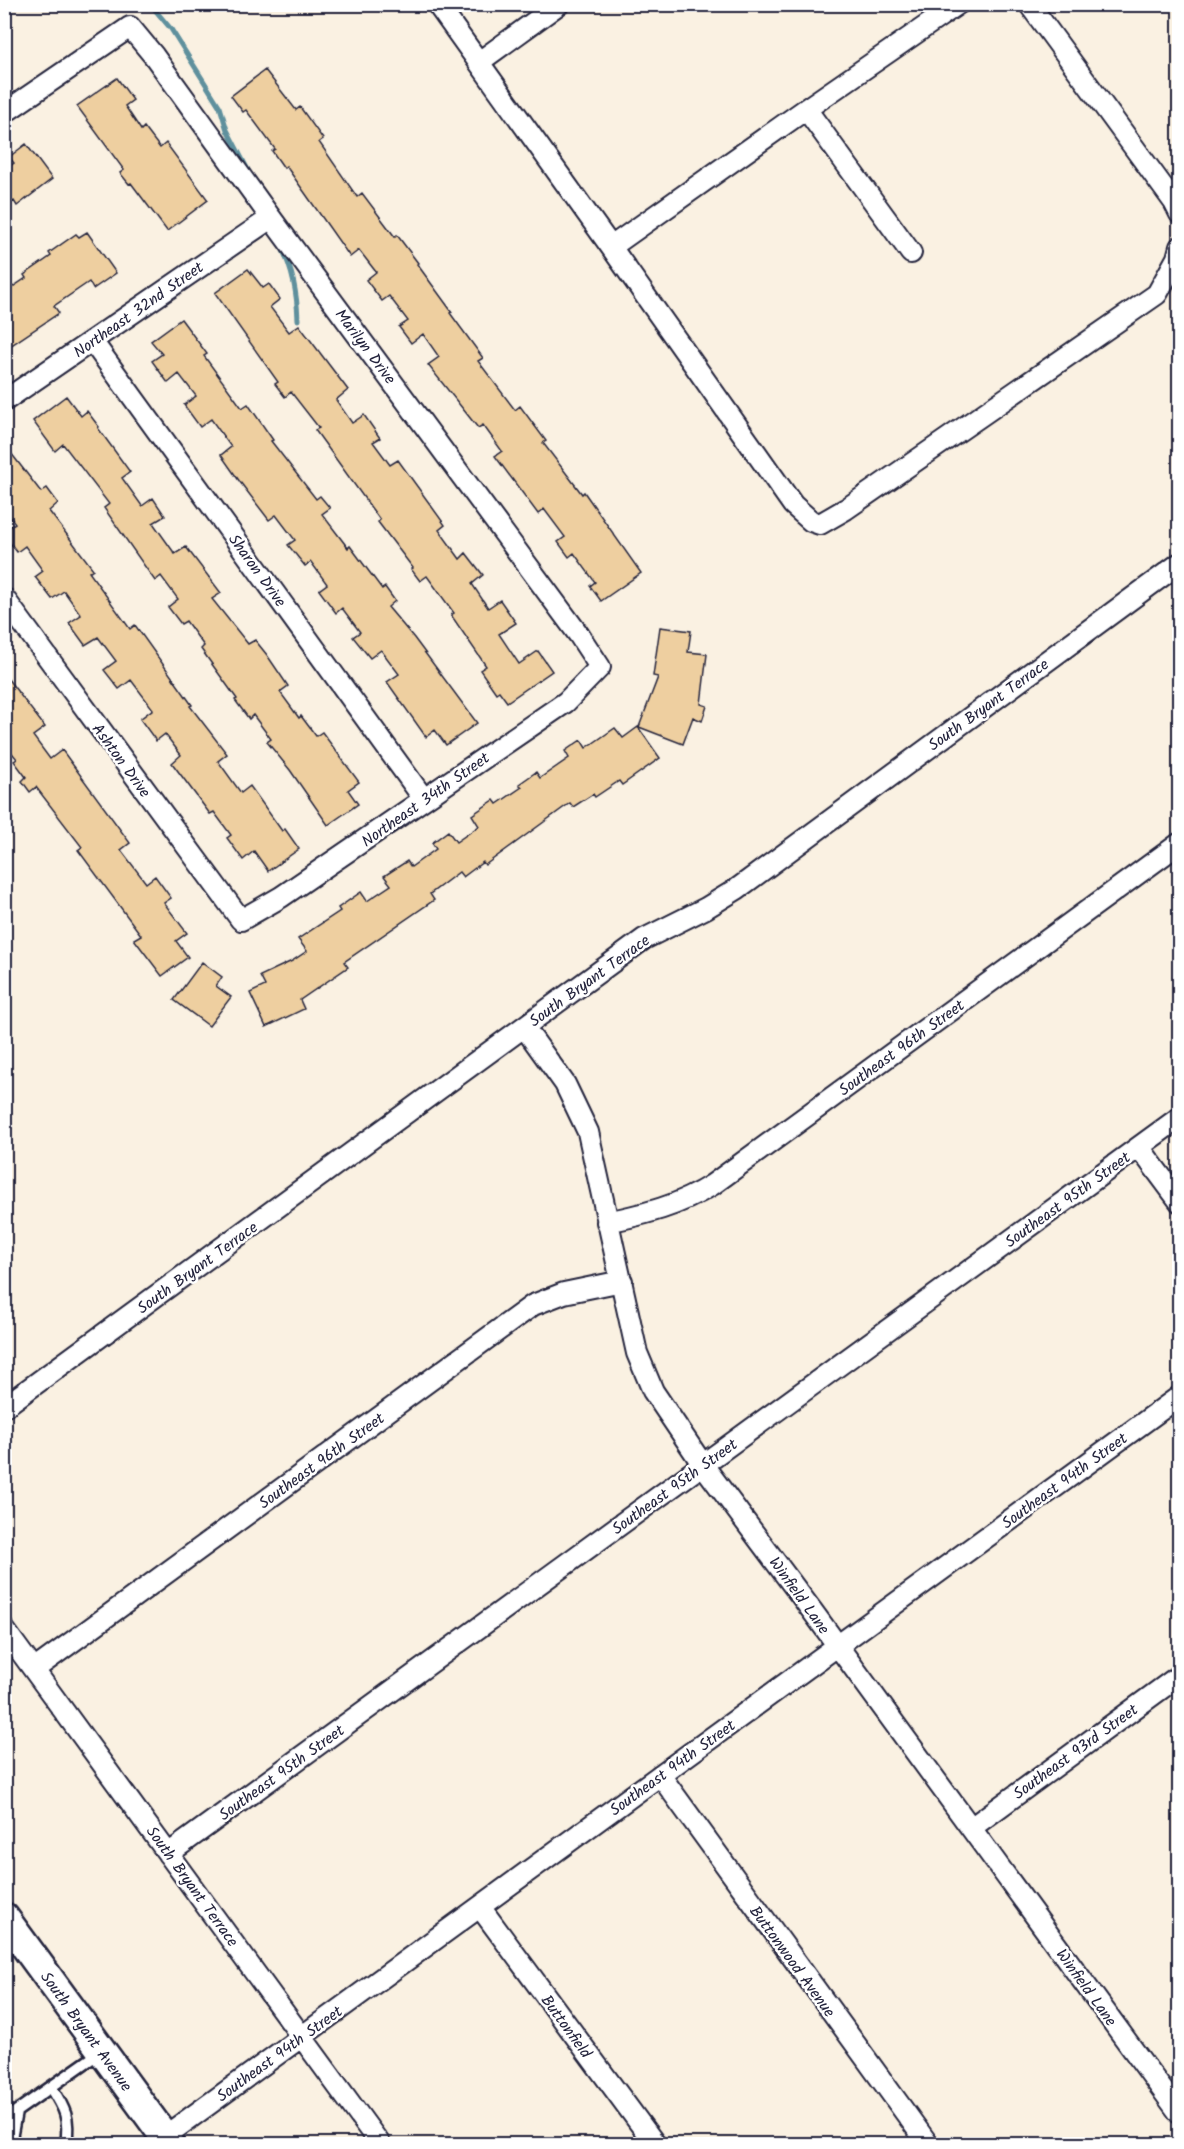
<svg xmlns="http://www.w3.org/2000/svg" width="1184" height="2149" font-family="Kalam,sans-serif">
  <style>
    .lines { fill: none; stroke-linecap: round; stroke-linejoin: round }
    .stream { stroke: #5f909d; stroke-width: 5 }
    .building { fill: #eecfa0; stroke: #22223b; stroke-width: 1.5 }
    .lane-casing { stroke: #22223b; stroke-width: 15 }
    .street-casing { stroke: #22223b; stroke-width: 24 }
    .secondary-casing { stroke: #22223b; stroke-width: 33 }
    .lane { stroke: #fff; stroke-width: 10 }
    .street { stroke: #fff; stroke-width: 20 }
    .secondary { stroke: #fff; stroke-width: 28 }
    .labels { text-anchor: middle; stroke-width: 5; stroke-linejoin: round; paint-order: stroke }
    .street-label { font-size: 16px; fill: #22223b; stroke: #fff }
  </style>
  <rect width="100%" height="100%" fill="#faf1e2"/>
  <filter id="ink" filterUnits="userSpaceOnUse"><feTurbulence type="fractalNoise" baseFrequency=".0167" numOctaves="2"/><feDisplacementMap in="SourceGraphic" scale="12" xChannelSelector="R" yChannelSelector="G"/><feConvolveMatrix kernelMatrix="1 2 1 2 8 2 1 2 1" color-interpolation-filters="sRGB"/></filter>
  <g filter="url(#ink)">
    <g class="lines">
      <path class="stream" d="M150 4 171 29 220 107 227 130 249 172
        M281 246C293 271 297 293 298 320"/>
    </g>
    <path class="building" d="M265 70 296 110 300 107 323 139 319 142 357 197 362 193 395 237 397 235 418 263 417 264 452 312 450 313 483 358 478 361 515 410 520 406 546 441 543 443 582 494 584 492 641 573 601 601 590 586 595 582 574 553 569 557 558 542 565 537 544 509 538 514 495 456 502 451 483 425 478 428 428 365 439 357 423 334 411 343 399 327 408 321 389 296 382 301 366 280 376 272 359 250 350 257 286 166 284 168 272 151 275 149 246 110 243 112 231 96Z
      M117 78 133 100 125 106 141 130 144 127 160 148 166 143 208 200 167 231 131 183 129 184 120 173 124 170 77 106Z
      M26 144 52 179 17 206 14 201 4 207V170L14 163 9 157Z
      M87 232 116 273 93 289 89 282 54 306 59 313 4 350V293L26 278 24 275 51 256 49 253 76 234 79 237Z
      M248 269 263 288 269 284 280 299 270 307 289 332 299 325 348 390 336 400 352 423 364 415 380 438 373 442 390 465 398 460 445 525 439 530 460 559 466 553 483 575 472 584 488 608 500 600 516 623 499 634 519 664 538 651 552 671 507 702 499 691 496 693 480 670 486 666 451 615 454 613 427 576 420 581 411 569 413 568 378 522 380 520 315 430 319 428 291 392 285 397 275 384 278 382 215 293Z
      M181 319 207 354 204 356 242 408 248 404 273 440 271 441 316 499 320 496 330 508 322 514 348 548 350 546 382 589 385 587 395 601 388 607 414 638 477 723 446 745 435 730 426 737 387 682 399 674 381 650 370 658 353 637 360 632 342 608 336 613 319 590 327 584 311 562 305 566 288 545 295 540 276 515 269 520 240 482 221 455 231 447 211 419 200 427 184 405 196 396 179 374 168 383 152 361 162 354 151 341Z
      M66 396 81 416 87 411 99 427 98 428 130 472 122 478 142 506 153 498 165 516 153 523 175 554 186 547 221 593 212 599 248 644 255 640 267 655 288 686 280 692 299 718 301 716 316 736 322 732 359 782 348 790 358 804 328 825 290 770 267 742 271 739 253 715 249 719 235 700 237 699 201 649 204 646 186 621 181 624 168 607 178 599 161 576 155 581 104 508 109 504 63 444 55 451 33 421Z
      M4 444 41 492 47 488 58 503 49 511 93 569 89 572 130 629 135 625 192 705 190 706 227 754 218 761 241 793 250 786 282 831 285 829 299 849 268 871 254 851 243 860 227 838 231 835 214 812 210 814 172 763 181 755 165 734 156 741 140 719 153 709 131 680 119 689 104 670 116 661 98 637 85 645 69 623 81 615 64 591 52 599 35 577 43 571 25 546 17 552 4 535V531L15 523 4 509Z
      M660 627 691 631 688 652 707 654 701 704 707 706 702 721 693 717 683 744 639 727 658 677 653 676Z
      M4 674 45 727 33 736 50 759 62 750 130 843 121 850 146 883 155 876 171 898 164 903 187 933 176 941 188 957 162 976 134 939 141 935 78 850 82 847 36 787 30 792 22 781 26 777 14 761 17 759 4 743Z
      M638 727 660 758 622 785 619 781 595 797 593 794 573 807 570 803 485 865 483 862 463 877 459 872 430 894 434 900 344 962 348 967 300 1000 304 1009 266 1027 250 993 265 986 260 976 292 961 307 951 298 939 340 911 338 908 361 892 367 901 391 885 384 876 407 861 411 867 436 849 432 843 448 831 456 842 479 826 472 815 494 800 497 804 522 787 519 784 536 772 540 778 569 758 565 751 581 740 586 748 615 728 623 738Z
      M202 962 222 977 216 986 231 997 209 1026 174 1000Z"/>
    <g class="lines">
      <defs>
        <path id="lane" d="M51 2087C65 2109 70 2118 66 2144
          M4 2120 102 2051
          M10 2144 16 2112"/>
        <path id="street" d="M437 4 611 247 793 505 811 521 820 524 846 509 1157 294 1177 258 1180 247
          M1029 4 1174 202 1180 214
          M479 62 559 4
          M806 109 911 253
          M4 113 130 27 154 56 271 218 579 635 600 667 566 702 281 897 241 920 4 598
          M611 247 806 109 958 4
          M92 341 424 799
          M4 401 271 218
          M524 1027 565 1084 588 1132 637 1353 653 1391 703 1465 813 1612 1180 2114
          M1139 1147 1180 1202
          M607 1222C645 1214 679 1206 712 1185L1180 843
          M4 1407 644 939 706 908 737 889 1180 563
          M4 1629 380 2144
          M35 1669 533 1305 564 1293 622 1281
          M660 1775 928 2144
          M971 1828 1180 1675
          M168 1854 1180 1117
          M480 1907 655 2144
          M164 2137 1180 1396"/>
        <path id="secondary" d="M4 1917 170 2144"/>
      </defs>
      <use href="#lane" class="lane-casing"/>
      <use href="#street" class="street-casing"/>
      <use href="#secondary" class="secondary-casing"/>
      <use href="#lane" class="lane"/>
      <use href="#street" class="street"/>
      <use href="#secondary" class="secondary"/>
    </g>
  </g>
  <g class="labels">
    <g class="street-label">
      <text transform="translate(138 309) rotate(-35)" y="6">Northeast 32nd Street</text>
      <text transform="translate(366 346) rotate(53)" y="6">Marilyn Drive</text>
      <text transform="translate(258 570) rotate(54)" y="6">Sharon Drive</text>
      <text transform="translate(988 704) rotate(-36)" y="6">South Bryant Terrace</text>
      <text transform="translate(122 760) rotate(54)" y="6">Ashton Drive</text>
      <text transform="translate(425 799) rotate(-35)" y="6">Northeast 34th Street</text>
      <text transform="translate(589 980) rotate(-36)" y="6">South Bryant Terrace</text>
      <text transform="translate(901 1047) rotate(-36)" y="6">Southeast 96th Street</text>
      <text transform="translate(1067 1199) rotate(-36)" y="6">Southeast 95th Street</text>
      <text transform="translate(197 1267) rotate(-36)" y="6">South Bryant Terrace</text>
      <text transform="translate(321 1460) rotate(-36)" y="6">Southeast 96th Street</text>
      <text transform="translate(1064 1480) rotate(-36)" y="6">Southeast 94th Street</text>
      <text transform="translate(674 1486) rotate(-36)" y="6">Southeast 95th Street</text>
      <text transform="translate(800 1595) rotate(54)" y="6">Winfield Lane</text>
      <text transform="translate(1075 1751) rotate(-36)" y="6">Southeast 93rd Street</text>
      <text transform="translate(672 1767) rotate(-36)" y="6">Southeast 94th Street</text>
      <text transform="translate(281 1772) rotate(-36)" y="6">Southeast 95th Street</text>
      <text transform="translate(193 1886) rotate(54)" y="6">South Bryant Terrace</text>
      <text transform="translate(793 1961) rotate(54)" y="6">Buttonwood Avenue</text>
      <text transform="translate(1087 1987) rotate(54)" y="6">Winfield Lane</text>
      <text transform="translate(567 2026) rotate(54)" y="6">Buttonfield</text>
      <text transform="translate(87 2031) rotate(54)" y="6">South Bryant Avenue</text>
      <text transform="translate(279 2053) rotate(-36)" y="6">Southeast 94th Street</text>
    </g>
  </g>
  <rect width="1184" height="2149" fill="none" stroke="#fff" stroke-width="24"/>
  <rect x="12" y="12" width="1160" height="2125" fill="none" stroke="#22223b" stroke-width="2" filter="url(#ink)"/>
</svg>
